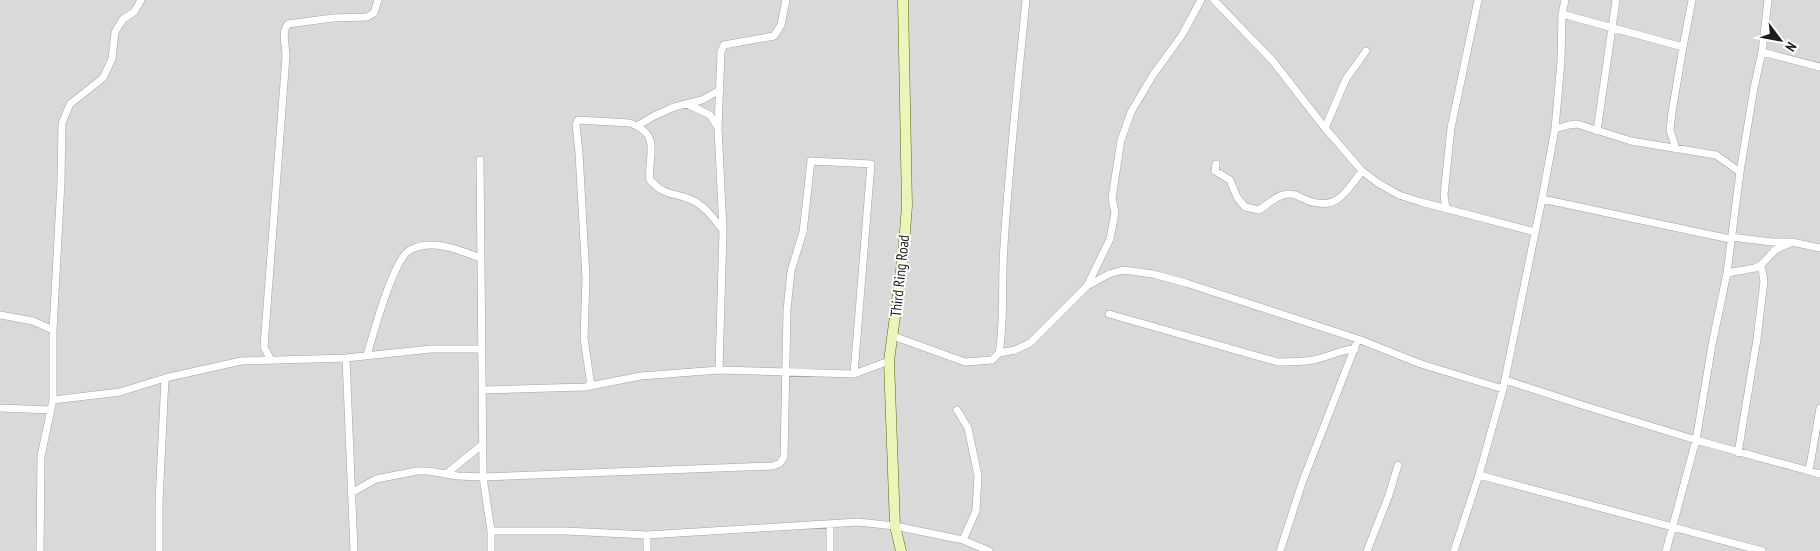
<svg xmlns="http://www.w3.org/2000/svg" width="1820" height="551" font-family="'PT Sans Narrow',sans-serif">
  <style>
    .residential { fill: #dad9d9 }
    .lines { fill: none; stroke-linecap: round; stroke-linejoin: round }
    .street-casing { stroke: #a3a3a3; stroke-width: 8 }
    .secondary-casing { stroke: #566a0c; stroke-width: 11 }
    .street { stroke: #fff; stroke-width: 7 }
    .secondary { stroke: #ebf4b9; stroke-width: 10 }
    .labels { text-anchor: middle; stroke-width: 4; stroke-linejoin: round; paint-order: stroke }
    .street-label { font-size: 15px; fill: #1c1c1c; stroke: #fff }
  </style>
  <rect width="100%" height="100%" fill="#edeae2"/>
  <path class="residential" d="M0 0H1820V551H0Z"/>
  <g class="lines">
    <defs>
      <path id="street" d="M1214 0 1272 60 1325 128 1362 171 1378 183 1399 195 1421 202 1535 232
        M1562 14 1683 47
        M1762 52 1820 67
        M687 104 710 115 718 128
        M637 126 654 116 674 107 702 100 720 90
        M1325 128 1346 79 1366 51
        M1555 129 1569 125 1577 124 1631 141 1716 155 1740 172
        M1597 131 1616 0
        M1676 149 1670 130 1672 112 1683 47 1692 0
        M480 160 483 477 491 531V551
        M1216 164 1215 171 1230 180 1237 197 1245 207 1259 210C1267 205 1275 197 1283 195 1296 192 1297 197 1309 201 1338 211 1347 190 1362 171
        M1542 199 1730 239
        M1446 209 1444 195 1451 128 1478 0
        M1731 237 1772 242H1788
        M1727 273 1755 268 1761 265 1775 250 1792 242 1820 248
        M1087 286 1110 239 1115 213 1112 198 1121 140 1131 112 1153 75 1182 35 1201 0
        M1109 314 1278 362C1290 362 1301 362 1313 360 1328 357 1339 350 1355 349
        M0 315 33 321 53 330
        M893 336 965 362 992 360 999 353 1015 350 1030 343 1087 286 1109 274 1123 270 1153 274 1186 283 1358 339 1421 364 1503 389
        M999 353C1005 318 1001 282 1004 246 1009 164 1018 82 1026 0
        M367 355C373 335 393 259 410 250 432 238 459 250 480 258
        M346 358 354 551
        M271 360 264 347 286 56C286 46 281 32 288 24L333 18 367 17 374 13 378 0
        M719 370 723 230 718 128 721 52 724 45 774 36 781 25 786 0
        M1505 380 1582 405 1696 440 1820 474
        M591 386 584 338 586 278 579 153 576 124 578 120 630 123C663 135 647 155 650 180 667 198 672 191 692 200 705 206 714 219 723 230
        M483 390 585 387 641 376 719 370 854 374 889 361
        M53 400 120 392 165 378 241 361 346 358 431 349H481
        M0 408 51 410
        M957 410 968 428 978 476 976 511 963 540
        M1738 453 1757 339 1764 281 1761 265
        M1809 471 1820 408
        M446 474 483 444
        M1479 475 1762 551
        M353 492 376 479 417 471H428L458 476 483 477 773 466 780 463 784 457 787 310 791 271 803 232 811 161 871 164 854 374
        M830 524V551
        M491 531H566L647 535 858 522 895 526 963 540 989 551
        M40 551 41 456 53 400V330L61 182 62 123 70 104 103 78 112 59 115 32 123 19 134 12 141 0
        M159 551V502L165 378
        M647 551V535
        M1280 551 1302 483 1358 339
        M1367 551 1389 495 1398 465
        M1454 551 1479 475 1503 389 1542 199 1555 129 1561 61 1562 14 1565 0
        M1666 551 1696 440 1712 345 1727 273 1740 172 1754 88 1762 52 1768 0"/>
      <path id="secondary" d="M901 551 895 526 889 361 903 256 907 206 903 0"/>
    </defs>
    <use href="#street" class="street-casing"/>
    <use href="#secondary" class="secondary-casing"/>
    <use href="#street" class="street"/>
    <use href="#secondary" class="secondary"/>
  </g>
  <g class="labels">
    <g class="street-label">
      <text transform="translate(900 276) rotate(-84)" y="5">Third Ring Road</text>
    </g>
  </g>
  <g transform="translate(1780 40) rotate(122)" stroke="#ffffff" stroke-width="4" paint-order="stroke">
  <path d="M0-4L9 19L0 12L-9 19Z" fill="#1c1c1c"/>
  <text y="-8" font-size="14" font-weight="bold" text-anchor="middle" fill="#1c1c1c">N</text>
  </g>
</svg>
